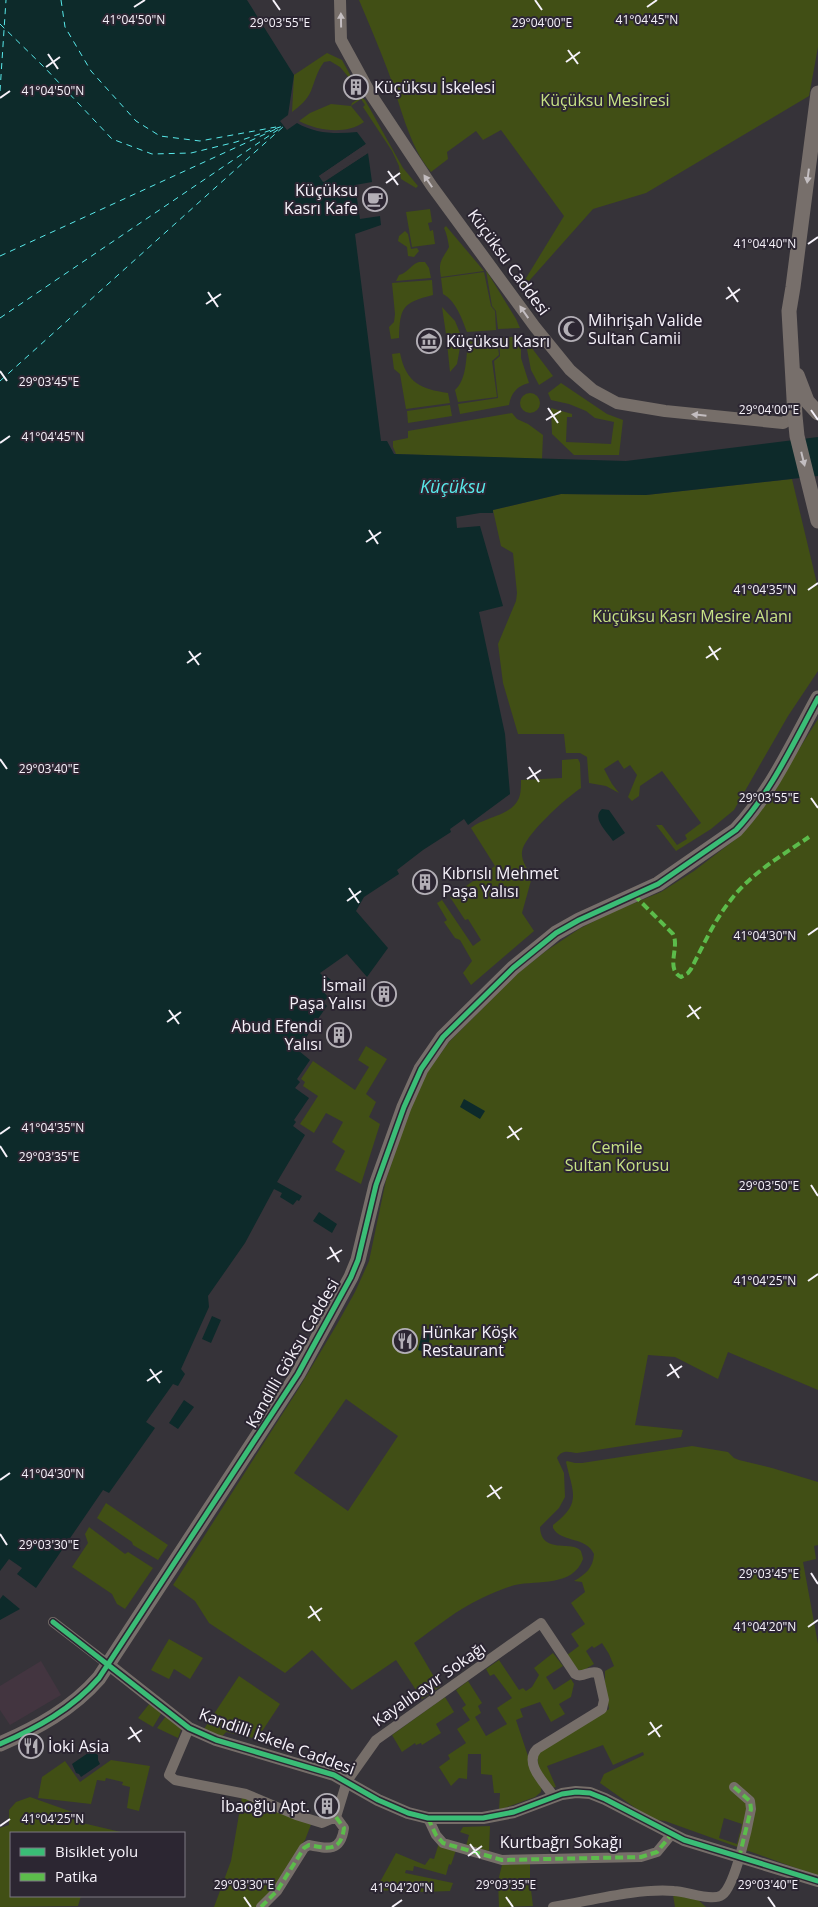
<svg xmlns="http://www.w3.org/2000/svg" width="818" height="1907" font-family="'Open Sans',sans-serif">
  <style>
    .education { fill: #433540 }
    .green { fill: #414f15; fill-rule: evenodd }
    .water { fill: #0d2a2a }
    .pier { fill: #363339 }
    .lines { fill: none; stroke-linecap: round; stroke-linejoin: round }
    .ferry { stroke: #58e9ea; stroke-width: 1; stroke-dasharray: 6 5; stroke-linecap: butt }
    .minor { stroke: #766e69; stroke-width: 10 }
    .tertiary { stroke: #766e69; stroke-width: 12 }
    .primary { stroke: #776f6b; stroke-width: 15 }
    .quiet { stroke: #5cbc4b; stroke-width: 4; stroke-dasharray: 8 4; stroke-linecap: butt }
    .cycleway-casing { stroke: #2c2632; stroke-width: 8 }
    .cycleway { stroke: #3abd76; stroke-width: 5 }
    .oneway { fill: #c3bdc0 }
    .oneway2 { fill: #c3bec1 }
    .ticks { fill: none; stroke: #f6f2fa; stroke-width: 2 }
    .labels { text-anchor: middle; stroke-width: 4; stroke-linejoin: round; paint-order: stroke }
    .poi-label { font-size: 16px; fill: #f6f2fa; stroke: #2c2632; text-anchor: start }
    .park-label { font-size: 16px; fill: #c7e285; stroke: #2c2632 }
    .street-label { font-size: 16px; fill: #f6f2fa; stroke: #2c2632 }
    .water-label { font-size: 18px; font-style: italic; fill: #58e9ea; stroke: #2c2632 }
    .ticks-label { font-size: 12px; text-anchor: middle; fill: #f6f2fa; stroke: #2c2632; stroke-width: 4; stroke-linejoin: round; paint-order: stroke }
  </style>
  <rect width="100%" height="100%" fill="#363339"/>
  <path class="education" d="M41 1661 61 1695 10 1725 0 1710V1686Z"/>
  <path class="green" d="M359 0H818V47L809 96 646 193 593 209 521 290 520 288 564 216 501 130 483 140 476 131 447 152 448 159 431 172C409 147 400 103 388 71 379 47 369 24 359 0Z
    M327 53 342 60 353 80H351L340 67 330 61 324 62C317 71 315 81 311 91 307 100 300 106 292 112L294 75Z
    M361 97 365 100 403 168 418 186 416 188 401 179 399 166 392 151 363 107 365 105 361 99 351 106 364 122C346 135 318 131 299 121L310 113 331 104 351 106 352 103Z
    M430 209 432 222 428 223 430 231 433 230 435 244 412 247 406 212Z
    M446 226 484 271 441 277C438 261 442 260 449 247 448 241 447 234 444 228Z
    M405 231 408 234 411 249 417 248 419 251 414 257 408 256 407 247 398 241 399 236Z
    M419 262H425L429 268 431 278 396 281 399 275C408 273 410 265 419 262Z
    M486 270 516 319 520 328 498 329 496 311 492 306Z
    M484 272 491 306 495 311 496 330 467 332C462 319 456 301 443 294L441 278Z
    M432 280 433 295C402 303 400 307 399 338L391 339 389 327 394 322 395 314 392 283Z
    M442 307 455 321 460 333 446 334Z
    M521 336V358L529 383C517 386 511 393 509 405L460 414 458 404 498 398 494 361 500 356 499 338Z
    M497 339 499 355 492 361 497 397 458 402 455 390C467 379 466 357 468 341Z
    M525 339 553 376 539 385 531 370Z
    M461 342 457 364 450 372 447 343Z
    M400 353C406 383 421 389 448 393L450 403 406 409 400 374 394 369 392 354Z
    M561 383 607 414 623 420 619 455H574L552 434 551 408 572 414V417H567L566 442 611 444 614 422 595 418 586 411 569 404 551 400 548 393Z
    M520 403a10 10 0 1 1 20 0a10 10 0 1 1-20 0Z
    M450 405 452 416 408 423 407 411Z
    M512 413 517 419 528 424 543 435 542 459 396 454 393 447V441L408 438V431Z
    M792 479 818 588V671L788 716 734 810 711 829 676 851 656 825H662L677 845 687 839 685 835 701 823 662 771 640 786 639 796 632 801 628 797 637 775 630 765 624 769 618 760 604 769 612 784 619 793 606 786 589 783 587 757 580 753H566L564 734H518L503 683 498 644 516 601 517 593 513 553 501 546 493 510 561 494 646 495Z
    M818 719V1390L728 1352 718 1379 675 1357 648 1355 635 1425 683 1430 681 1437 577 1453C569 1452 562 1449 557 1458L564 1473 565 1497 559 1508 540 1527C541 1555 573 1540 581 1551 581 1552 583 1557 583 1559 573 1587 538 1580 515 1585 504 1588 493 1593 482 1598 458 1609 436 1627 414 1643L440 1687 422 1699 396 1660 352 1690 312 1650 285 1673 209 1623 195 1601 173 1585 299 1388 336 1326 355 1292 369 1261 386 1180 410 1109 426 1074 449 1042 518 973 546 951 579 929 610 913 661 892 694 871 741 835 755 819ZM346 1399 398 1436 348 1511 294 1473Z
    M575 759H578L580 763 581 788C567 797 523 836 522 852 521 861 528 870 532 877L522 913 534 931 471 985 463 973 472 961 460 940 455 938 444 922 447 920 437 903 442 900 473 946 481 940 468 919 465 920 450 897 495 866 471 828C484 817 510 816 518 800 521 795 521 787 521 780L562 778V760Z
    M366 1046 387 1059 366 1094 376 1102 369 1117 380 1124 361 1184 335 1170 345 1151 332 1142 343 1122 326 1113 314 1133 300 1124 318 1096 303 1086 305 1082 301 1079 313 1061 355 1090 369 1067 358 1060Z
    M692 1446 728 1452 734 1458 739 1460 772 1468 818 1482V1545L814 1546 816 1559 803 1562 818 1644V1876L665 1821 651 1819 600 1783 604 1774 644 1755 643 1752 613 1765 603 1745 547 1766 556 1787 552 1788 539 1770 537 1754 553 1742 609 1709 605 1683V1671L614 1666 609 1654 602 1643 594 1648 592 1646 586 1651 594 1664 584 1670H578L567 1655 579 1646 571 1634 585 1624 571 1603 585 1592 582 1582 574 1581C586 1574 593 1568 594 1554 586 1536 561 1543 553 1528V1525C582 1503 573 1493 566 1462L567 1461 575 1463H582ZM724 1818 742 1824 737 1844 719 1838Z
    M106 1503 168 1545 158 1560 133 1545 132 1542 97 1518Z
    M89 1527 125 1554 128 1552 153 1568 125 1609 117 1604 112 1594 72 1567 88 1543 85 1534Z
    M169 1639 203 1658 190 1679 174 1669 169 1679 151 1670Z
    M553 1653 563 1666 546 1677 554 1690 571 1679 574 1684 571 1697 559 1704 565 1714 551 1722 540 1702 520 1709 523 1717 516 1720 535 1777 542 1783 541 1792 535 1797 499 1810 500 1793H494L492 1775 481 1774V1754H468L467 1779 459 1778 451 1786 439 1767 450 1759 448 1755 466 1743 457 1729 470 1720 462 1708 466 1705 456 1690 468 1681 482 1703 478 1706 481 1713 475 1717 486 1736 507 1724 497 1708 512 1698 494 1674 490 1676 486 1669 499 1660 519 1690 523 1688 526 1691 532 1687 539 1675 534 1668Z
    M239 1676 280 1704 257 1739 226 1732 221 1738 204 1729Z
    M445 1697 454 1712 436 1724 441 1733 422 1745 421 1743 416 1745 415 1743 402 1752 392 1735Z
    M150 1703 162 1712 153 1727 138 1718Z
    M166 1716 182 1727 178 1738 157 1728Z
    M111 1760 150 1766 139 1811 127 1808 130 1787 122 1785 123 1782 106 1778 105 1781 97 1780 91 1804 38 1798 42 1777 65 1761 80 1782Z
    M30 1797 75 1813 74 1821 125 1833H11V1896H81L78 1906 0 1907V1828L9 1825V1810L16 1802Z
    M242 1797 312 1822 305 1840 297 1851 271 1896 259 1907H214L231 1861Z
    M490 1826 489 1851 466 1846 469 1835 460 1832 463 1827Z
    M439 1843 456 1850 451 1865 449 1864 446 1875 414 1866 413 1871 406 1870 405 1873 453 1883 450 1891 422 1892 418 1891 416 1884 410 1885 404 1892H399V1890L375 1891 396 1853 425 1865 430 1858 434 1859Z
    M503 1861H530V1882L533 1906 499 1907 498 1881Z
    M673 1895 696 1898 706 1907H675Z"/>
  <path class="water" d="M0 0H247L294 75 288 115 280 121 287 130 297 123C316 134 336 134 357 132L366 144 319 176 324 182 368 153 372 182 355 185 360 219 380 216 381 225 355 234 381 441H387L394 454 626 461 818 437V476L646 495 561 494 493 510V513H480L456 517 457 528 480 526 503 606 479 612 505 734 510 794 468 825 464 819 450 829 451 832 423 850 397 870 399 874 364 897 356 911 388 948 367 977 347 954 320 973 324 977 326 976 331 980 321 989 328 997 323 1002 327 1006 311 1029 299 1051 310 1060 297 1079 300 1082 295 1088 309 1098 294 1120 296 1122 293 1126 305 1135 277 1182 302 1196 299 1201 297 1200 293 1205 280 1197 282 1193 274 1189 245 1243 208 1296 209 1307 181 1369 185 1374 178 1386 173 1384 146 1422 155 1428 109 1493 103 1490 36 1588 17 1574 22 1568 9 1559 0 1571Z
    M602 809 609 810 625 833 613 841C607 832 591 818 602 809Z
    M464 1099 485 1111 480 1119 460 1107Z
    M319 1212 337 1224 332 1233 313 1221Z
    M212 1316 221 1320 211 1343 202 1339Z
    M423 1329 432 1332 426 1352 418 1350Z
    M184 1400 194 1407 178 1429 169 1423Z
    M3 1595 20 1609 0 1620V1599Z
    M91 1751 98 1755V1760L100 1764 81 1777 79 1774 76 1773 72 1764Z"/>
  <path class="pier" d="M366 144 367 147 322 177 324 179 367 150 368 153 323 182 319 176Z"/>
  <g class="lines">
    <path class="ferry" d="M61 0 65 27 91 71 136 121 160 136 200 141 276 127
      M0 24 45 68 112 139 152 154 191 153 236 142 283 126
      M0 91 6 0
      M0 256 276 129
      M0 318 279 129
      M0 381 284 126"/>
    <path class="minor" d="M53 1622 109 1665
      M189 1728 169 1775 175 1780 246 1794 296 1815 322 1823 336 1817 347 1781 376 1740 541 1623 575 1674C582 1679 590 1669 598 1673L604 1700 602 1709 537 1749C523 1764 546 1784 554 1797
      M428 1818 436 1835 443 1843 502 1860 641 1857 657 1852 671 1835
      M261 1907 277 1891 304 1848 309 1845C328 1849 341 1852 344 1828L336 1817
      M553 1907C590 1901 637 1888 674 1891 686 1891 712 1902 722 1895 735 1886 748 1826 751 1809L750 1801 734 1787"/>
    <path class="tertiary" d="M340 0 341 40 370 93 431 185 535 327 570 370 593 390 617 403 665 411 783 423 795 416
      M109 1665 189 1728 216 1740 334 1775 378 1800 408 1813 428 1818H483L514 1812 562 1794 576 1792 590 1793 605 1799 684 1840 818 1881"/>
    <path class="primary" d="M818 93 793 287 789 311 795 416 797 436 818 521
      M797 375 807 401 818 413
      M0 1744C37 1728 72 1709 99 1678L298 1374 351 1277 358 1260 376 1185 404 1107 421 1069 443 1037 513 968 556 933 579 920 658 884 736 830C770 794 794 742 818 698"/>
    <path class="quiet" d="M634 895 673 934C680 947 665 969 681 977L688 973 691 969C703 946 714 921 730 901 750 874 781 856 809 837
      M734 1787 750 1801 751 1809 739 1858
      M428 1818 436 1835 443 1843 502 1860 641 1857 657 1852 671 1835
      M261 1907 277 1891 304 1848 309 1845C328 1849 341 1852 344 1828L336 1817"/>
    <defs>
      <path id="cycleway" d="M53 1622 189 1728 216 1740 334 1775 378 1800 408 1813 428 1818H483L514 1812 562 1794 576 1792 590 1793 605 1799 684 1840 818 1881
        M0 1744C37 1728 72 1709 99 1678L298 1374 351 1277 358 1260 376 1185 404 1107 421 1069 443 1037 513 968 556 933 579 920 658 884 736 830C770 794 794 742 818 698"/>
    </defs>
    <use href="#cycleway" class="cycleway-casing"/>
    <use href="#cycleway" class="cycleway"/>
  </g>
  <defs><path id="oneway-solid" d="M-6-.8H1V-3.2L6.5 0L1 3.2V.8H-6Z" transform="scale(1.25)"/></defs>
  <g class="oneway">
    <use href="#oneway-solid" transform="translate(341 20) rotate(-91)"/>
    <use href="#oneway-solid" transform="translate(428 181) rotate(-124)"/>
    <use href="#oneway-solid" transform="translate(524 312) rotate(-125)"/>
    <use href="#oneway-solid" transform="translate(699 415) rotate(-174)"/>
  </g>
  <g class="oneway2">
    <use href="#oneway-solid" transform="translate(808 176) rotate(97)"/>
    <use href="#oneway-solid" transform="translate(803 459) rotate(76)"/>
  </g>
  <path class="ticks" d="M273 0 280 10M535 0 542 10M134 7 145 0M647 7 657 0M568 50 578 64M48 54 58 69M566 62 580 52M46 67 60 57M0 98 10 91M388 171 398 185M386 183 400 173M808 244 818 237M728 287 738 302M208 292 218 307M726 299 740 289M206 304 221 294M0 371 7 381M548 408 558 423M811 410 818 420M546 420 561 411M0 443 10 436M369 530 378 544M366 542 381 532M808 590 818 583M709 646 718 660M189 651 199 665M706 658 721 648M187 663 201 653M0 759 7 769M529 767 539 782M527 779 541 770M811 798 818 808M349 888 359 903M347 901 361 891M808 935 818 928M689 1005 699 1019M169 1010 179 1024M687 1017 701 1007M167 1022 181 1012M509 1126 519 1140M0 1134 10 1127M507 1138 522 1128M0 1146 7 1157M811 1185 818 1196M330 1247 339 1262M327 1259 342 1250M808 1281 818 1274M670 1364 679 1378M150 1369 160 1383M667 1376 682 1366M147 1381 162 1371M0 1480 10 1473M490 1485 500 1499M487 1497 502 1487M0 1534 7 1545M811 1573 818 1584M310 1606 320 1621M308 1618 322 1608M808 1627 818 1620M650 1722 660 1737M130 1727 140 1742M648 1735 662 1725M128 1739 142 1730M0 1826 10 1819M470 1844 480 1858M468 1856 482 1846M244 1897 251 1907M506 1897 513 1907M768 1897 775 1907M392 1907 402 1900"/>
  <defs>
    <symbol id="building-ring" viewBox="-11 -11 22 22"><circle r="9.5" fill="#2c2632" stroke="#b3afb6" stroke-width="1.5"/><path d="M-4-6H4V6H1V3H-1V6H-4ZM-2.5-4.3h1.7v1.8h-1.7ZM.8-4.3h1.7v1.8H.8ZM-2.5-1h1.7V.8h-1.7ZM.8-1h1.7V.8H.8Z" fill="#b3afb6"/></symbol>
    <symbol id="cafe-ring" viewBox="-11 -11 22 22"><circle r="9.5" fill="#2c2632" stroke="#b3afb6" stroke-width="1.5"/><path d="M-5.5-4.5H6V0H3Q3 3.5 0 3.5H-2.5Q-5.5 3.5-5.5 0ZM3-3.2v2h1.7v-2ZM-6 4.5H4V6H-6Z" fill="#b3afb6"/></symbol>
    <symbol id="mosque-ring" viewBox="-11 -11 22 22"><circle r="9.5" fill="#2c2632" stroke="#b3afb6" stroke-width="1.5"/><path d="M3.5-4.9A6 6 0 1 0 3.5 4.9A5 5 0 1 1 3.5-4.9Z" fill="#b3afb6"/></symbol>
    <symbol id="museum-ring" viewBox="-11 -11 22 22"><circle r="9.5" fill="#2c2632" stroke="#b3afb6" stroke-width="1.5"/><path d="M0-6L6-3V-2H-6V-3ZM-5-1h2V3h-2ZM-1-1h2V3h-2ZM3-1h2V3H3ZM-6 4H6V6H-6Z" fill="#b3afb6"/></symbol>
    <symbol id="restaurant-ring" viewBox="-11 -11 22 22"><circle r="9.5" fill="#2c2632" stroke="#b3afb6" stroke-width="1.5"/><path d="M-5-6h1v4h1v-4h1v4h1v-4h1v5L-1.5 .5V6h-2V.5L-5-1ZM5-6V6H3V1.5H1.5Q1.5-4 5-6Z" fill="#b3afb6"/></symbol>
  </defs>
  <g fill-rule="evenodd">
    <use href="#building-ring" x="342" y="73" width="28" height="28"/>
    <use href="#cafe-ring" x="361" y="185" width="28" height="28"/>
    <use href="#mosque-ring" x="557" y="315" width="28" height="28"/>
    <use href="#museum-ring" x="415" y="327" width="28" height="28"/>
    <use href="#building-ring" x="411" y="868" width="28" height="28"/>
    <use href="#building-ring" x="370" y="980" width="28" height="28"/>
    <use href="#building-ring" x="325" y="1021" width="28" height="28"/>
    <use href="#restaurant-ring" x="391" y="1327" width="28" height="28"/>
    <use href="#restaurant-ring" x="17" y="1732" width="28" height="28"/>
    <use href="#building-ring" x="313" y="1792" width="28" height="28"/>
  </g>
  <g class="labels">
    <g class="poi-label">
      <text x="374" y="93">Küçüksu İskelesi</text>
      <text x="358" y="196" text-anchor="end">Küçüksu<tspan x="358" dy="18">Kasrı Kafe</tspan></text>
      <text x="588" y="326">Mihrişah Valide<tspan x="588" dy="18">Sultan Camii</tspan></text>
      <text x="446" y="347">Küçüksu Kasrı</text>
      <text x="442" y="879">Kıbrıslı Mehmet<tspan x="442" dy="18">Paşa Yalısı</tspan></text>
      <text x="366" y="991" text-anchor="end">İsmail<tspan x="366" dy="18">Paşa Yalısı</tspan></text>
      <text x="322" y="1032" text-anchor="end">Abud Efendi<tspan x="322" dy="18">Yalısı</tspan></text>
      <text x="422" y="1338">Hünkar Köşk<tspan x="422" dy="18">Restaurant</tspan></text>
      <text x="48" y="1752">İoki Asia</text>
      <text x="310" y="1812" text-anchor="end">İbaoğlu Apt.</text>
    </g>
    <g class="park-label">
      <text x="605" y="106">Küçüksu Mesiresi</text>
      <text x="692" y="622">Küçüksu Kasrı Mesire Alanı</text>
      <text x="617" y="1153">Cemile<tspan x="617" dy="18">Sultan Korusu</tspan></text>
    </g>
    <g class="street-label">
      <text transform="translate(509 262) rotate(54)" y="6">Küçüksu Caddesi</text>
      <text transform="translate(292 1353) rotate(-60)" y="6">Kandilli Göksu Caddesi</text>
      <text transform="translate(429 1684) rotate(-35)" y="6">Kayalıbayır Sokağı</text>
      <text transform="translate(277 1741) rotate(20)" y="6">Kandilli İskele Caddesi</text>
      <text x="561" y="1848">Kurtbağrı Sokağı</text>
    </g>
    <g class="water-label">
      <text x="453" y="493">Küçüksu</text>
    </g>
  </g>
  <g class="ticks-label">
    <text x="134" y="24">41°04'50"N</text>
    <text x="647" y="24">41°04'45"N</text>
    <text x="280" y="27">29°03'55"E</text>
    <text x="542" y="27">29°04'00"E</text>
    <text x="53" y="95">41°04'50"N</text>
    <text x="765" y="248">41°04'40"N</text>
    <text x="49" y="386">29°03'45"E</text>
    <text x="769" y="414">29°04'00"E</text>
    <text x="53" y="441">41°04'45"N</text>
    <text x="765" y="594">41°04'35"N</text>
    <text x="49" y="773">29°03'40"E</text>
    <text x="769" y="802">29°03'55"E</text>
    <text x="765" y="940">41°04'30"N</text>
    <text x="53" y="1132">41°04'35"N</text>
    <text x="49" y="1161">29°03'35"E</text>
    <text x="769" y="1190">29°03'50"E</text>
    <text x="765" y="1285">41°04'25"N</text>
    <text x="53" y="1478">41°04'30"N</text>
    <text x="49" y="1549">29°03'30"E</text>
    <text x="769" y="1578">29°03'45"E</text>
    <text x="765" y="1631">41°04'20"N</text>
    <text x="53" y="1823">41°04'25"N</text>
    <text x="244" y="1889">29°03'30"E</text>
    <text x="506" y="1889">29°03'35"E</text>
    <text x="768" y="1889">29°03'40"E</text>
    <text x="402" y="1892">41°04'20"N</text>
  </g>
  <rect x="10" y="1832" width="175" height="65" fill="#2c2632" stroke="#7d7882"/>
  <rect x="20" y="1848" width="25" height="8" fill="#3abd76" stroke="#7d7882"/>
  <text x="55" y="1857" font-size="15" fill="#f6f2fa">Bisiklet yolu</text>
  <rect x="20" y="1873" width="25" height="8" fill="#5cbc4b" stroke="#7d7882"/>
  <text x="55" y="1882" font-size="15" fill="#f6f2fa">Patika</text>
</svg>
